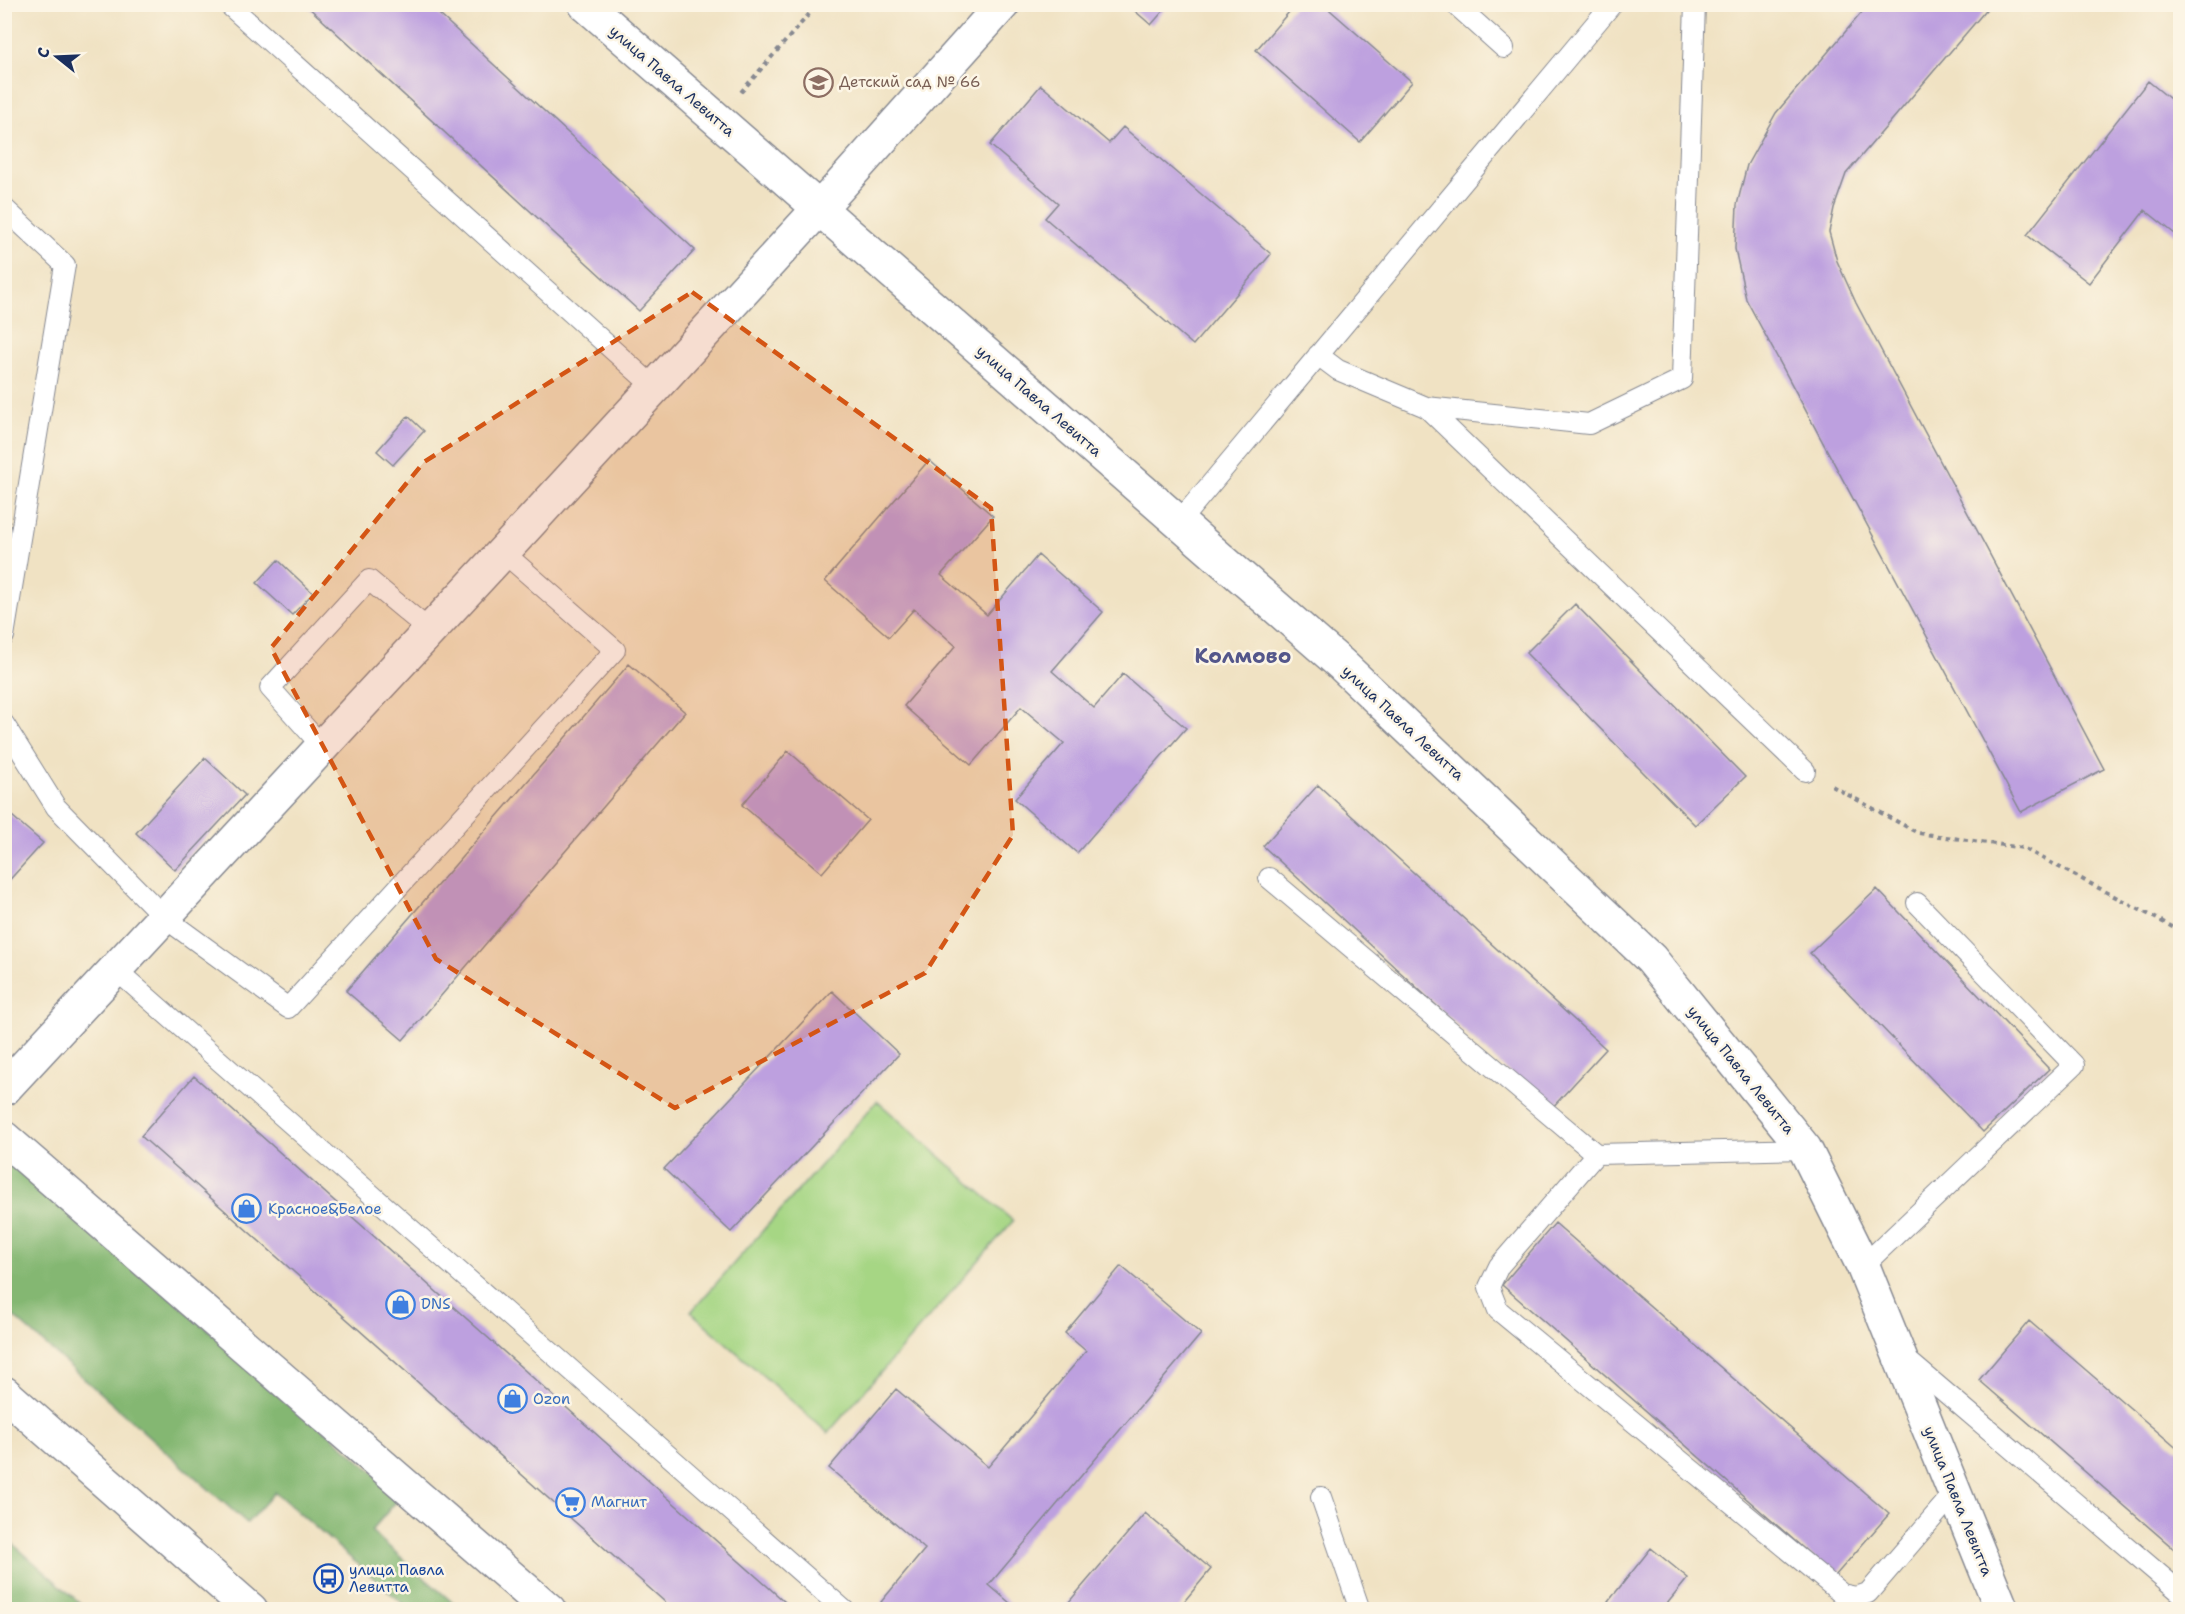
<svg xmlns="http://www.w3.org/2000/svg" width="2185" height="1614" font-family="'Shantell Sans',sans-serif">
  <style>
    .green { fill: #a6d684; stroke: #608271; stroke-width: 1.5 }
    .forest { fill: #84b772; stroke: #507368; stroke-width: 1.5 }
    .building { fill: #bda0df }
    .lines { fill: none; stroke-linecap: round; stroke-linejoin: round }
    .lane-casing { stroke: #868890; stroke-width: 22 }
    .street-casing { stroke: #868890; stroke-width: 36 }
    .primary-casing { stroke: #868890; stroke-width: 36 }
    .path { stroke: #868890; stroke-width: 4; stroke-dasharray: 4.5 4.5; stroke-linecap: butt }
    .lane { stroke: #fff; stroke-width: 20 }
    .street { stroke: #fff; stroke-width: 33 }
    .primary { stroke: #fff; stroke-width: 33 }
    .marked { fill: #d45514; fill-opacity: 0.2; stroke: #d45514; stroke-width: 4.5; stroke-dasharray: 12 8; stroke-linejoin: round }
    .labels { text-anchor: middle; stroke-width: 5; stroke-linejoin: round; paint-order: stroke }
    .street-label { font-size: 15px; fill: #1b2f5e; stroke: #fcf5e5 }
    .education-label { font-size: 15px; fill: #785e54; stroke: #fcf5e5; text-anchor: start }
    .shop-label { font-size: 15px; fill: #366cbe; stroke: #fcf5e5; text-anchor: start }
    .transit-label { font-size: 15px; fill: #164399; stroke: #fcf5e5; text-anchor: start }
    .district-label { font-size: 21px; font-weight: bold; fill: #54578b; stroke: #fcf5e5 }
  </style>
  <rect width="100%" height="100%" fill="#fcf5e5"/>
  <filter id="ink" filterUnits="userSpaceOnUse"><feTurbulence type="fractalNoise" baseFrequency=".0167" numOctaves="2"/><feDisplacementMap in="SourceGraphic" scale="12" xChannelSelector="R" yChannelSelector="G"/><feConvolveMatrix kernelMatrix="1 2 1 2 8 2 1 2 1" color-interpolation-filters="sRGB"/></filter>
  <filter id="wash" filterUnits="userSpaceOnUse"><feTurbulence type="fractalNoise" baseFrequency=".008" numOctaves="4" result="noise"/><feDisplacementMap in="SourceGraphic" scale="24" xChannelSelector="R" yChannelSelector="G"/><feGaussianBlur stdDeviation="1.35" result="paint"/><feColorMatrix in="noise" values="0 0 0 0 0 0 0 0 0 0 0 0 0 0 0 0 0 1.4 0 .05"/><feComposite in="paint" operator="in"/></filter>
  <g filter="url(#wash)">
    <rect width="100%" height="100%" fill="#f0e2c3"/>
    <path class="green" d="M877 1101 1013 1221 828 1433 691 1312Z"/>
    <path class="forest" d="M5 1154 401 1496 371 1531 460 1609H409L275 1492 247 1523 5 1309Z
      M5 1537 87 1609 8 1610 5 1607Z"/>
    <g id="blocks">
      <path class="building" d="M305 4H428L695 250 639 311Z
        M1127 4H1158L1164 10 1151 25Z
        M1296 4H1323L1412 82 1360 142 1256 50Z
        M1869 4H1991L1846 174 1834 208 1829 232 1837 261 1856 303 2104 769 2021 812 1746 299 1735 249 1737 205 1747 165 1776 113Z
        M2148 81 2180 107V238L2145 210 2089 283 2027 235Z
        M1041 85 1109 143 1123 127 1271 254 1193 345 1045 218 1058 203 990 145Z
        M408 416 424 431 393 465 377 451Z
        M929 460 993 516 941 575 987 615 1038 555 1103 612 1052 671 1094 708 1123 674 1186 728 1077 853 1015 799 1064 743 1021 707 971 765 904 706 956 646 914 609 889 637 825 581Z
        M278 560 313 593 292 615 257 583Z
        M1575 604 1745 777 1695 825 1526 653Z
        M629 664 685 712 403 1040 346 991Z
        M788 751 868 820 822 873 742 805Z
        M205 758 245 795 175 870 136 833Z
        M1318 785 1606 1049 1550 1110 1263 846Z
        M4 809 43 843 4 886Z
        M1877 889 2049 1069 1983 1132 1810 953Z
        M832 991 899 1054 731 1232 664 1169Z
        M194 1076 650 1482 794 1610H674L141 1136Z
        M1555 1223 1889 1514 1835 1576 1502 1285Z
        M1121 1266 1201 1334 989 1585 1018 1610H890L881 1602 925 1549 829 1468 896 1389 988 1467 1086 1351 1065 1333Z
        M2029 1321 2180 1451V1554L1979 1380Z
        M1145 1513 1211 1569 1177 1610H1062Z
        M1651 1548 1688 1578 1662 1610H1617L1608 1602Z"/>
    </g>
  </g>
  <g filter="url(#ink)">
    <use href="#blocks" fill-opacity="0" stroke="#868890" stroke-width="1.5"/>
    <g class="lines">
      <defs>
        <path id="lane" d="M228 4 654 387
          M1455 4 1504 48
          M4 208 65 265 4 636
          M1318 355 1338 370 1426 407 1805 771
          M1426 407 1589 424 1682 379 1695 4
          M1179 522 1612 4
          M4 724 56 807 165 918 288 1008 615 650 503 552
          M322 746 270 688 369 580 429 630
          M1269 878 1596 1154
          M115 969 844 1610
          M1805 1149 1596 1154 1499 1266 1489 1287 1498 1310 1842 1594 1856 1597 1868 1593 1955 1492
          M1863 1266 2074 1065 1917 903
          M1906 1359 2180 1592
          M1321 1497 1360 1610"/>
        <path id="street" d="M585 4 1341 664 1651 959 1805 1149 1863 1266 2002 1610
          M4 1089 503 552 837 189 1003 4
          M4 1138 549 1610"/>
        <path id="primary" d="M4 1393 251 1610"/>
      </defs>
      <use href="#lane" class="lane-casing"/>
      <use href="#street" class="street-casing"/>
      <use href="#primary" class="primary-casing"/>
      <path class="path" d="M741 92 818 4
        M1832 786 1918 833 2023 848 2180 931"/>
      <use href="#lane" class="lane"/>
      <use href="#street" class="street"/>
      <use href="#primary" class="primary"/>
    </g>
  </g>
  <path class="marked" d="M692 292 991 508 1013 835 925 973 675 1108 436 959 271 648 424 462Z"/>
  <defs>
    <symbol id="school-ring" viewBox="-11 -11 22 22"><circle r="9.5" fill="#fcf5e5" stroke="#8d6e63" stroke-width="1.5"/><path d="M0-5L7-2L0 1L-7-2ZM-4 1L0 2.5L4 1V4Q0 6-4 4Z" fill="#8d6e63"/></symbol>
    <symbol id="shop-ring" viewBox="-11 -11 22 22"><circle r="9.5" fill="#fcf5e5" stroke="#3f7fe0" stroke-width="1.5"/><path d="M-5-2.5h2.3a2.7 3.5 0 0 1 5.4 0H5L5.5 6h-11ZM-1.5-2.5h3a1.5 2.3 0 0 0-3 0Z" fill="#3f7fe0"/></symbol>
    <symbol id="supermarket-ring" viewBox="-11 -11 22 22"><circle r="9.5" fill="#fcf5e5" stroke="#3f7fe0" stroke-width="1.5"/><path d="M-6-5.5h2.5l.6 2H6L4.5 2H-2.5L-4.4-4H-6ZM-1.5 3.2a1.3 1.3 0 1 0 .1 0ZM3 3.2a1.3 1.3 0 1 0 .1 0Z" fill="#3f7fe0"/></symbol>
    <symbol id="bus-ring" viewBox="-11 -11 22 22"><circle r="9.5" fill="#fcf5e5" stroke="#1a4fb4" stroke-width="1.5"/><path d="M-5-6H5V4H4V6H2V4H-2V6H-4V4H-5ZM-3.5-4V0h7V-4ZM-3.5 1.2v1.5H-2V1.2ZM2 1.2v1.5H3.5V1.2Z" fill="#1a4fb4"/></symbol>
  </defs>
  <g fill-rule="evenodd">
    <use href="#school-ring" x="802" y="66" width="33" height="33"/>
    <use href="#shop-ring" x="230" y="1192" width="33" height="33"/>
    <use href="#shop-ring" x="384" y="1288" width="33" height="33"/>
    <use href="#shop-ring" x="496" y="1382" width="33" height="33"/>
    <use href="#supermarket-ring" x="554" y="1486" width="33" height="33"/>
    <use href="#bus-ring" x="312" y="1562" width="33" height="33"/>
  </g>
  <g class="labels">
    <g class="street-label">
      <text transform="translate(672 81) rotate(41)" y="5">улица Павла Левитта</text>
      <text transform="translate(1039 401) rotate(41)" y="5">улица Павла Левитта</text>
      <text transform="translate(1403 723) rotate(43)" y="5">улица Павла Левитта</text>
      <text transform="translate(1741 1070) rotate(51)" y="5">улица Павла Левитта</text>
      <text transform="translate(1958 1501) rotate(68)" y="5">улица Павла Левитта</text>
    </g>
    <g class="education-label">
      <text x="839" y="87">Детский сад № 66</text>
    </g>
    <g class="shop-label">
      <text x="268" y="1214">Красное&amp;Белое</text>
      <text x="421" y="1309">DNS</text>
      <text x="533" y="1404">Ozon</text>
      <text x="591" y="1507">Магнит</text>
    </g>
    <g class="transit-label">
      <text x="349" y="1575">улица Павла<tspan x="349" dy="17">Левитта</tspan></text>
    </g>
    <g class="district-label">
      <text x="1243" y="663">Колмово</text>
    </g>
  </g>
  <rect width="2185" height="1614" fill="none" stroke="#fcf5e5" stroke-width="24"/>
  <g transform="translate(57 57) rotate(288)" stroke="#fcf5e5" stroke-width="4.5" paint-order="stroke">
  <path d="M0-4.5L10 22L0 15L-10 22Z" fill="#1b2f5e"/>
  <text y="-9" font-size="16" font-weight="bold" text-anchor="middle" fill="#1b2f5e">С</text>
  </g>
</svg>
